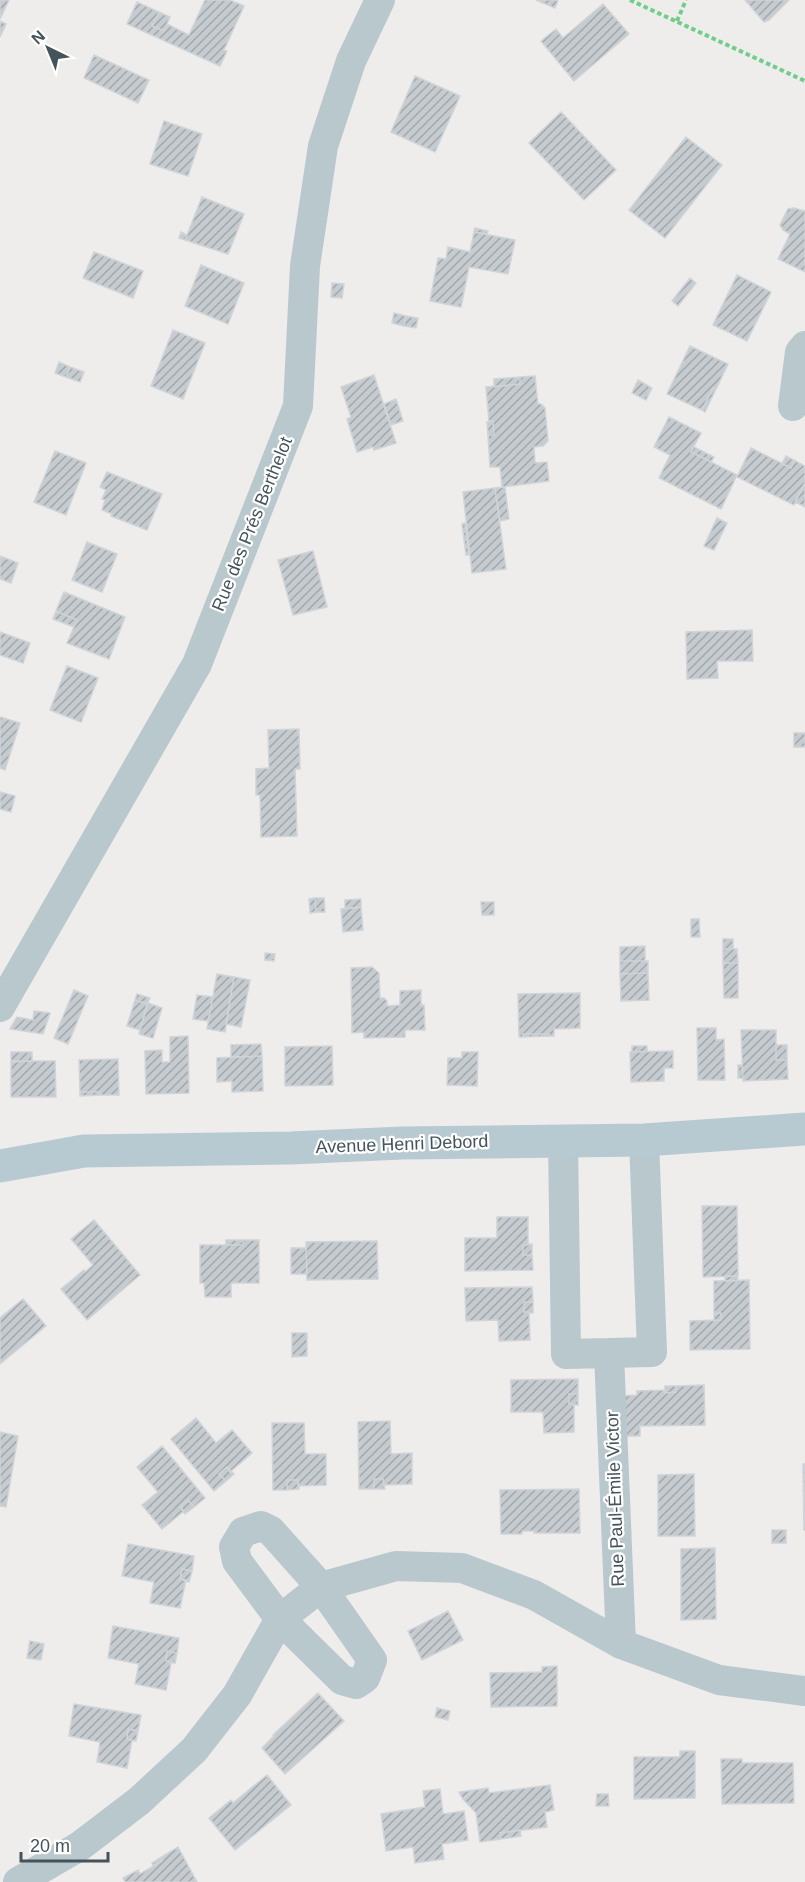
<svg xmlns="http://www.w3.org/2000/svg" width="805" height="1882" font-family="Helvetica,sans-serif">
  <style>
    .building { fill: url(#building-hatch); stroke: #cfd4d8; stroke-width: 1.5 }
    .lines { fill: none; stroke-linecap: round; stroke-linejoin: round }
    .path { stroke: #6ece8a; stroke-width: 4; stroke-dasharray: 4.5 3; stroke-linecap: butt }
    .street { stroke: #b9c8cc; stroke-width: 30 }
    .secondary { stroke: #b8cad1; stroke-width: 33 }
    .labels { text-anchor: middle; stroke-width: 4.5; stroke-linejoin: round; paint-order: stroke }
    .street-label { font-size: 18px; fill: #44545a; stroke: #fff }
  </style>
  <defs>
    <pattern id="building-hatch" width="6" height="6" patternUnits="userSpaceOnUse" patternTransform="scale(1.5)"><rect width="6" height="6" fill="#c5cbcf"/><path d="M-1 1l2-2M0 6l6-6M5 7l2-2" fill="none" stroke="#a2a7ab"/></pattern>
  </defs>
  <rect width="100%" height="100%" fill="#efecec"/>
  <path class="building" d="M0 0H9L0 19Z
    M205 0H230L244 6 224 50 227 51 220 66 127 24 137 2 159 12 152 26 164 31 167 24 189 35Z
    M536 0H558L555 8Z
    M745 0H789L769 20 764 22Z
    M603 4 629 34 574 81 541 41 556 29 563 38Z
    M159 12 170 17 164 31 152 26Z
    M0 21 6 24 0 37Z
    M94 55 149 80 138 103 84 78Z
    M415 76 460 96 435 152 391 132Z
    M561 112 616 170 584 200 529 143Z
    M164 121 202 134 188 176 150 164Z
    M686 137 722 165 665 238 629 210Z
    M202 197 244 214 228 254 185 240Z
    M794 208 805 211V272L778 259 790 234 783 230 780 225 788 209Z
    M475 228 488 231 487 234 474 232Z
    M181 232 187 235 185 240 179 238Z
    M474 232 515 240 508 274 469 267 461 307 430 301 438 258 446 259 448 247 470 252Z
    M94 252 143 271 133 298 83 278Z
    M201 265 244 283 228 324 185 306Z
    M737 275 771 292 747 341 713 325Z
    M690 278 696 283 678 306 672 301Z
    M332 283 344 284 342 298 331 297Z
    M394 313 406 316 404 326 392 323Z
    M406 316 418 318 416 328 404 326Z
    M173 330 205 343 183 399 151 386Z
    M690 346 728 364 716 389 713 388 702 410 667 394Z
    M59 362 70 367 66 377 55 373Z
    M70 367 84 372 80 382 66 377Z
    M374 375 396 443 374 450 373 447 357 452 347 419 351 417 341 387Z
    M535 376 538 404H541L545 408 548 441 543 446 534 447 535 463 547 462 549 481 502 487 500 467H490L488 435H494L493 421 489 422 486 387 520 384V377Z
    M520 377V384L494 387V379Z
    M638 380 652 388 646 400 632 393Z
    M713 388 716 389 705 412 702 410Z
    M396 399 403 421 391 425 384 404Z
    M669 417 701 433 691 452 737 475 721 509 659 478 670 455 654 447Z
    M493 421 494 435H488L487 422Z
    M694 447 714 457 711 462 691 452Z
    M751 448 791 468 794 460 805 466V482L794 505 737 477Z
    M55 451 86 463 66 515 34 502Z
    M786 456 794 460 791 468 782 464Z
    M107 472 162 494 147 530 111 516 112 514 102 510 105 500 102 499 106 490 100 487Z
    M805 482V507L795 502Z
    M505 487 509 519 500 521 495 488Z
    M495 488 506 569 472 573 463 492Z
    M717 518 727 523 714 550 704 546Z
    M465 523 469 555H466L462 524Z
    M87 542 117 554 102 592 72 580Z
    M313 551 327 607 293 615 278 560Z
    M0 556 18 563 11 583 0 579Z
    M64 592 125 617 109 659 67 643 77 620 56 611Z
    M56 611 77 620 74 627 53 619Z
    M752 630 753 661H717L718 678 687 679 686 632Z
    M0 632 30 643 23 663 0 655Z
    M67 666 98 678 81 722 50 710Z
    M0 717 20 723 5 770 0 768Z
    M299 729 300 769H295L297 836 261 837 260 795H256V769L269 768 268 730Z
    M794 733H805V747H794Z
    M0 792 15 796 11 812 0 809Z
    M315 898H324L325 912H316Z
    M315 898 316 912 310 913 309 899Z
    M361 899V907L345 909V900Z
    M481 902H494V915H482Z
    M361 907 363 930 343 932 341 909Z
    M691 919H699L700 937H691Z
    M723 939H733V949H723Z
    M645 946V961H620V947Z
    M723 949H737L738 963H723Z
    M265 953 275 954 274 961 265 960Z
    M620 961H648V973L620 974Z
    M723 963H738V998H724Z
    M372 967 379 973 380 998H384L387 1001V1006L400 1005V991L421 990V1005H424L425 1030H405V1037L364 1038V1032L352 1033 351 968Z
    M648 973 649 1000 621 1001 620 974Z
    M217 974 234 977 225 1032 207 1029Z
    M234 977 250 980 241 1027 226 1024Z
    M74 990 88 996 68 1044 54 1038Z
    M580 993V1028L554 1029V1036H549V1034H523V1037H519L518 994Z
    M137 994 150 998 147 1004 135 1000Z
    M197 995 213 997 208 1021 193 1019Z
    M135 1000 147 1004 140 1030 127 1026Z
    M148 1003 162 1008 153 1038 139 1034Z
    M34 1011 50 1013 43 1034 10 1029 17 1017 33 1020Z
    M697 1028H716V1040L724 1039 725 1080H698Z
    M741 1030H776V1060H787L788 1079 743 1081Z
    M523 1034H549V1036L523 1037Z
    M188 1036 189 1093 146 1094 145 1051 162 1050V1062H170V1037Z
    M261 1044 262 1056 231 1057V1045Z
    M776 1045H787V1060H776Z
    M332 1046 333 1085 285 1086V1047Z
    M632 1046H647V1052H632Z
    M673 1051V1068H664V1081L631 1082 630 1052Z
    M11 1052H32V1061H11Z
    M462 1052H478L477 1086 447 1085 448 1058H462Z
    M262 1056 263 1091 232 1092V1081L217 1082V1058Z
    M118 1059 119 1095H100V1092H80L79 1060Z
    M32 1061H55L56 1097H11V1062Z
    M738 1065H742L743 1078H738Z
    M80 1092H100V1095L80 1096Z
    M702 1206H737L738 1276 703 1277Z
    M497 1217H528V1245H523V1255H532L533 1270 465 1271V1238H497Z
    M94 1220 140 1275 87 1320 61 1289 84 1270 85 1272 93 1265 71 1239Z
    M226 1240H243V1245H226Z
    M243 1240H259V1283H231V1297H205L204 1283H200V1245H243Z
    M377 1241 378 1279 307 1280 306 1242Z
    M532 1244V1255H523V1245Z
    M291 1248H306L307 1274H291Z
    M725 1276H738L737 1281H725Z
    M749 1280 750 1349 690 1350V1321L721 1320V1313L714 1314V1281Z
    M532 1287 533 1302H524V1312H529L530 1340 499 1341 498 1320 466 1321 465 1288Z
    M23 1299 46 1326 0 1364V1318Z
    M524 1302H533V1313L524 1312Z
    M721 1313V1320L714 1321V1314Z
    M292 1333H307V1356L292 1357Z
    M578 1379V1394H569V1404H574V1432L544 1433 543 1412H511V1380Z
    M704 1385 705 1425 640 1426V1436H622V1396L637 1395V1391L666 1390 665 1393 676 1392V1386Z
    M665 1386H676V1392L665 1393Z
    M569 1394H578V1405L569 1404Z
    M196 1418 216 1443 232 1430 252 1453 230 1472 227 1467 219 1474 226 1481 214 1491 171 1439Z
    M390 1421 391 1454 412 1453V1484L384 1485 383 1479H374V1489H359L358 1422Z
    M272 1423H304L305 1454H326V1485L298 1486V1480H287V1490H273Z
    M0 1432 18 1436 6 1507 0 1506Z
    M162 1446 205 1498 194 1507 188 1500 180 1507 184 1511 162 1529 142 1505 158 1492 137 1467Z
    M803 1464H805V1530H804Z
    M227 1467 234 1474 226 1481 219 1474Z
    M694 1474 695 1536H658V1475Z
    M374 1479H383L385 1489H374Z
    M287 1480H298L299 1489 287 1490Z
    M579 1489 580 1533H534V1531H522V1534H501L500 1490Z
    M188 1500 194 1507 185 1514 180 1507Z
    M772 1530H786V1543H772Z
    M128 1544 194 1556 192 1571 182 1569 180 1579 186 1580 180 1608 150 1603 154 1582 122 1576Z
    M715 1548 716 1619 681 1620V1549Z
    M182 1569 192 1571 189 1582 180 1579Z
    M448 1611 463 1640 422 1660 408 1631Z
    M113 1626 179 1638 177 1653 167 1651 166 1661 171 1663 166 1690 135 1684 139 1664 108 1658Z
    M30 1641 44 1644 41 1660 27 1658Z
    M167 1651 177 1653 175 1663 166 1661Z
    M557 1666V1706L491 1707 490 1673 542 1672V1667Z
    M318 1693 344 1721 285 1774 262 1748 274 1736 273 1735Z
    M74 1704 141 1715 138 1731 128 1729 127 1739 132 1740 127 1768 97 1762 100 1742 69 1736Z
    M437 1708 450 1711 448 1720 435 1717Z
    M128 1729 138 1731 136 1741 127 1739Z
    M680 1751H695V1798L634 1799V1757H680Z
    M721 1759H742V1763H793L794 1803 722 1804Z
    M267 1775 291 1805 235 1850 209 1818 231 1800 233 1803Z
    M550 1785 554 1810 545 1812 547 1827 500 1833 501 1839 480 1842 476 1813 463 1799 474 1790 488 1788 489 1793Z
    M440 1789 443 1814 464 1811 468 1840 442 1844 444 1859 415 1863 413 1847 386 1851 381 1814 425 1807 423 1791Z
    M474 1790 463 1799 459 1792Z
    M597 1794H608L609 1806H596Z
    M520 1830 521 1836 501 1839 500 1833Z
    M178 1847 197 1882H125L123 1878 138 1870 140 1874 162 1861 160 1858Z
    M160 1858 162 1861 153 1866 152 1863Z"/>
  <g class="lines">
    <path class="path" d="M630 0 805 81
      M677 21 686 0"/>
    <path class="street" d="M793 406 800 352 805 346
      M0 1007 197 664 298 406 305 266 323 146 351 61 380 0
      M563 1140 566 1354 652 1352 644 1140
      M609 1353 621 1644
      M261 1526 271 1531 321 1587 372 1660 365 1678 356 1684 342 1680 280 1619 237 1561 234 1547 243 1532Z
      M18 1882 80 1846 139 1801 194 1750 237 1695 280 1619 321 1587 396 1566 462 1568 534 1595 621 1644 719 1680 805 1691"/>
    <path class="secondary" d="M0 1166 84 1151 291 1148 402 1143 644 1140 805 1129"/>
  </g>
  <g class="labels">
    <g class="street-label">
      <text transform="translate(252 524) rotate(-68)" y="6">Rue des Prés Berthelot</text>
      <text transform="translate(402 1144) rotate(-2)" y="6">Avenue Henri Debord</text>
      <text transform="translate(615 1499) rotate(-92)" y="6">Rue Paul-Émile Victor</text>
    </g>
  </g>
  <g transform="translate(48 48) rotate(317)" stroke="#ffffff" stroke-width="4.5" paint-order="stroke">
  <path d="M0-4.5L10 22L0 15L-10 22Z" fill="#44545a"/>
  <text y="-9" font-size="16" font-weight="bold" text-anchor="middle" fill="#44545a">N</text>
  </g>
  <path d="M21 1852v9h87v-9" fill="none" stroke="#44545a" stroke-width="3"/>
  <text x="30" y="1852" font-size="18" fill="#44545a" stroke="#ffffff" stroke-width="4.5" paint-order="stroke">20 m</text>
</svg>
